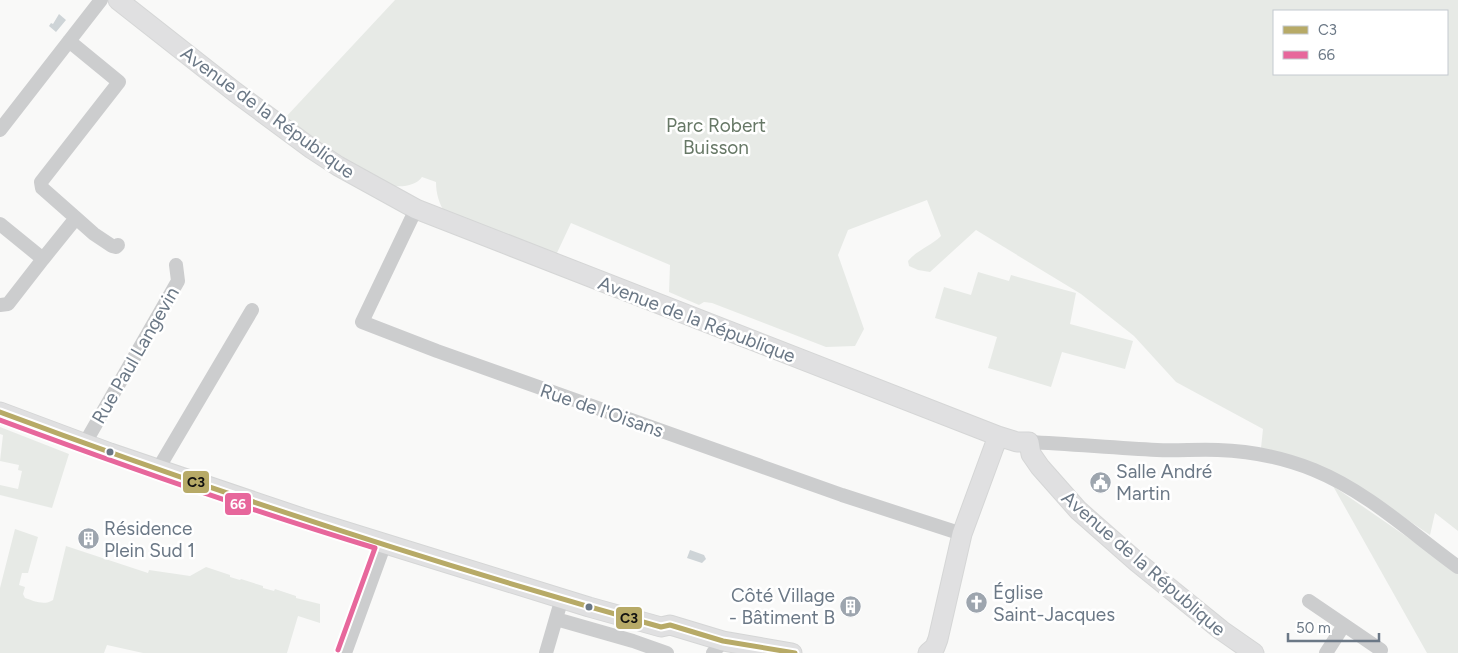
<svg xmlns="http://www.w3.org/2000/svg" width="1458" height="653" font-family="Figtree,sans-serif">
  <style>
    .green { fill: #e7eae6; fill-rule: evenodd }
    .water { fill: #ced4d7 }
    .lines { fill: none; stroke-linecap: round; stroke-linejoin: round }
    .secondary-casing { stroke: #d5d6d6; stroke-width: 21 }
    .street { stroke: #cccdce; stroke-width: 14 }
    .secondary { stroke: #e0e0e1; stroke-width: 19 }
    .bus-1-casing { stroke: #fff; stroke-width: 9 }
    .bus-2-casing { stroke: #fff; stroke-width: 9 }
    .bus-1 { stroke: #b7aa67; stroke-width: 5 }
    .bus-2 { stroke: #e7679c; stroke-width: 5 }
    .bus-dot { fill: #6b7886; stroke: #fff; stroke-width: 2 }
    .labels { text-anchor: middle; stroke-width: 5; stroke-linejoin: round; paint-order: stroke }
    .street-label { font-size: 19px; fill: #6b7886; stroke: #fff }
    .park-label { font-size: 19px; fill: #677866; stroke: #fff }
    .poi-label { font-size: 19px; fill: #6b7886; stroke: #fff; text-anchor: start }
    .line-badge { stroke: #fff; stroke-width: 2 }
    .badge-label { font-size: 14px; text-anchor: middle; font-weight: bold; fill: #fff }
    .pale-badge-label { font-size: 14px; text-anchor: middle; font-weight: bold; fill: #111 }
  </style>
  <rect width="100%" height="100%" fill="#f9f9f8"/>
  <path class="green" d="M395 0H1458V531L1435 513 1430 535 1374 497 1261 448 1263 429 1176 382 1134 336 1081 294 976 230 930 272 918 270 909 266 908 261C917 250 931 246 941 236L927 200 848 230 838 255 864 329 855 346 826 347 712 303 704 302 699 305 669 292 670 265 571 223 556 255 445 213C439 203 436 194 436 182L422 177C416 186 400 188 390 185 351 172 318 142 284 119ZM1274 11H1447V74H1274Z
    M978 272 1009 281 1011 275 1076 293 1070 324 1133 341 1125 369 1062 352 1051 387 988 368 997 337 935 318 944 287 971 295Z
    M0 427 69 454 52 508 0 495V485L18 489 22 471 18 470 19 465 0 461 3 435 0 434Z
    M1333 486 1458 572V653H1427Z
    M15 529 38 537 28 573H22L19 585 25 587 23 594 25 598C34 601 44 606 53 600L66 546 148 573 149 570 190 576 206 567 230 575V577L240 580 241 579 263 586V588L274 591 275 589 296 596V598L320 604V623L298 616 287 653H143L107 645 104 653H0V588Z"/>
  <path class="water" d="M59 14 66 20 56 32 49 26 51 23 53 24Z
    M690 550 704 555 706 559 702 563 687 558Z"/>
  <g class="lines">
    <defs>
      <path id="secondary" d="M118 0 235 92 312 149 338 166 416 209 998 436 1017 442H1029L1031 454 1040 467 1078 510 1137 562 1221 630 1254 653
        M0 412 110 453 302 518 589 607 661 627 670 625 723 641 792 653
        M928 653 935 647 938 639 962 534 998 436"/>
    </defs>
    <use href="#secondary" class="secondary-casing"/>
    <path class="street" d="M0 130 101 0
      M416 209 362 322 437 351 842 495 962 534
      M76 218 94 234 112 246 116 247 118 245
      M0 224 43 259 76 218 42 188 41 182 119 82 69 41
      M0 305 8 304 43 259
      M1029 442C1072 444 1115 448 1157 450 1178 451 1198 449 1218 450 1250 451 1284 458 1314 470 1368 492 1411 533 1458 567
      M85 443 178 281 176 265
      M158 469 252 310
      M1309 601 1381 650
      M556 619 633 641 667 653
      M345 653 385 543
      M546 653 562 598
      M713 653 723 641
      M1326 653 1344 625"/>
    <use href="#secondary" class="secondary"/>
    <defs>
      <path id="bus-1" d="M0 412C217 493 438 565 661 627L670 625 723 641 795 653"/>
      <path id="bus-2" d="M0 420C124 466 249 510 375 548L338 650"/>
    </defs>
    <use href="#bus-1" class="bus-1-casing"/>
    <use href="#bus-2" class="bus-2-casing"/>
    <use href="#bus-1" class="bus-1"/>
    <use href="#bus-2" class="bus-2"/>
  </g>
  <defs>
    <symbol id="civic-disc" viewBox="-11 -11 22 22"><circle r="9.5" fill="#9da5ae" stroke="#fff"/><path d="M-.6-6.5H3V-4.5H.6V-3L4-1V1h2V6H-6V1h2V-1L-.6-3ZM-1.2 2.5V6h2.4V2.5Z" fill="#fff"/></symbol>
    <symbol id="building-disc" viewBox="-11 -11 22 22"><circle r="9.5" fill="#9da5ae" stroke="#fff"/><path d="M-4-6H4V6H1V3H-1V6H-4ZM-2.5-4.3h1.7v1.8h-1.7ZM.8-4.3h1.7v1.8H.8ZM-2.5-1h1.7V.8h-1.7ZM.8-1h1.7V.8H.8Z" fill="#fff"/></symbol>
    <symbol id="church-disc" viewBox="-11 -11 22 22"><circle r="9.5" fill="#9da5ae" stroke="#fff"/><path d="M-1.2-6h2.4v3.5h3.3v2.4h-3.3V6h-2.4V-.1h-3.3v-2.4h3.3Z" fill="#fff"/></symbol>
  </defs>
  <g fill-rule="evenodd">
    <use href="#civic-disc" x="1088" y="470" width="25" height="25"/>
    <use href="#building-disc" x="76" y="526" width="25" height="25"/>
    <use href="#church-disc" x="964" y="590" width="25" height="25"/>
    <use href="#building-disc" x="838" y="594" width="25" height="25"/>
  </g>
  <g class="bus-dot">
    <circle cx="110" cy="452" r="4.5"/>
    <circle cx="589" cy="607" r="4.5"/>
  </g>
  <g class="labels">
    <g class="street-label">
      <text transform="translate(268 112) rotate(36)" y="7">Avenue de la République</text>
      <text transform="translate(697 319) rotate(21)" y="7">Avenue de la République</text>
      <text transform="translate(135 355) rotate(-60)" y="7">Rue Paul Langevin</text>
      <text transform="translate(602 410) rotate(19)" y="7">Rue de l'Oisans</text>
      <text transform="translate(1144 563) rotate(41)" y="7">Avenue de la République</text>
    </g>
    <g class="park-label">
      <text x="716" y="132">Parc Robert<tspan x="716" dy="22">Buisson</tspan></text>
    </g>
    <g class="poi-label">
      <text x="1116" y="478">Salle André<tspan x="1116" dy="22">Martin</tspan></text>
      <text x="104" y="535">Résidence<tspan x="104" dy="22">Plein Sud 1</tspan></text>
      <text x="993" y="599">Église<tspan x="993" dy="22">Saint-Jacques</tspan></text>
      <text x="835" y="602" text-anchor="end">Côté Village<tspan x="835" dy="22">- Bâtiment B</tspan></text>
    </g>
  </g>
  <g class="line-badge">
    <rect x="182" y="470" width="28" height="24" rx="5" fill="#b7aa67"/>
    <rect x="224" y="492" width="28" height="24" rx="5" fill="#e7679c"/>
    <rect x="615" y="606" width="28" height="24" rx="5" fill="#b7aa67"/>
  </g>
  <g class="badge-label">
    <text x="238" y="509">66</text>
  </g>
  <g class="pale-badge-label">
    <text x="196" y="487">C3</text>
    <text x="629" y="623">C3</text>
  </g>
  <rect x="1273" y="10" width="175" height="65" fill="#ffffff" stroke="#c4c9cf"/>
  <rect x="1283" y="26" width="25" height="8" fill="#b7aa67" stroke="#c4c9cf"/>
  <text x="1318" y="35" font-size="15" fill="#6b7886">C3</text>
  <rect x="1283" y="51" width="25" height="8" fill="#e7679c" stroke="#c4c9cf"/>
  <text x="1318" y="60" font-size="15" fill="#6b7886">66</text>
  <path d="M1288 633v8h91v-8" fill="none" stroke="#6b7886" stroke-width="2.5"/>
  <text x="1296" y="633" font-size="15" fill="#6b7886" stroke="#ffffff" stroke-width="4" paint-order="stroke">50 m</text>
</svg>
